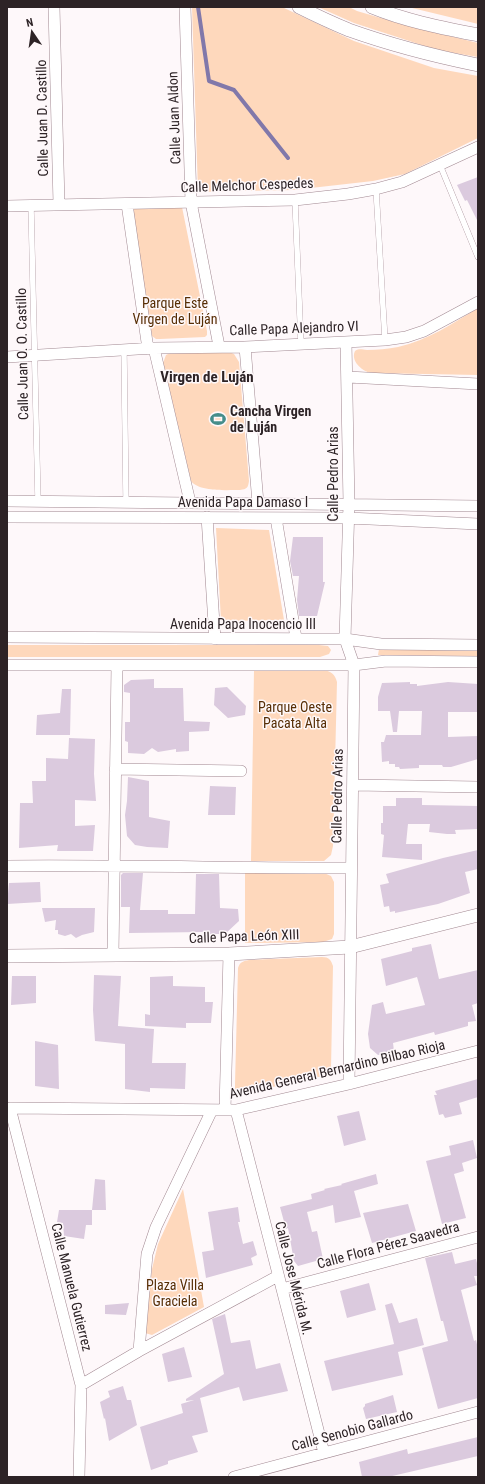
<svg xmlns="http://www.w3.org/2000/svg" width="485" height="1484" font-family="'Roboto Condensed',sans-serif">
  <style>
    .green { fill: #fed8bc }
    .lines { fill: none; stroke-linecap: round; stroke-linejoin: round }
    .stream { stroke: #8178aa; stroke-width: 4 }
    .building { fill: #dbcade }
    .service-casing { stroke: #a28992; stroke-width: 6 }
    .minor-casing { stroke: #a28992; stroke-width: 12 }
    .tertiary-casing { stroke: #a28992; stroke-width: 14 }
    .service { stroke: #fff; stroke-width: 5.5 }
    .minor { stroke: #fff; stroke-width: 11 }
    .tertiary { stroke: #fff; stroke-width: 13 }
    .labels { text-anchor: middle; stroke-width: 3; stroke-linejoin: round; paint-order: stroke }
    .street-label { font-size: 14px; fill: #2d2326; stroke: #fef8fa }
    .park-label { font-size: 14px; fill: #572e05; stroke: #fef8fa }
    .poi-label { font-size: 14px; font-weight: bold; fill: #2d2326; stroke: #fef8fa; text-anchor: start }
    .neighbourhood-label { font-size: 15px; font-weight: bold; fill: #2d2326; stroke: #fef8fa }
  </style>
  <rect width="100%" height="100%" fill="#fef8fa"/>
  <path class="green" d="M192 7H282L354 41 434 68 478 76V138L405 174 373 181 293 190 198 192Z
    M318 7H349L357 11 401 24 478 43V57L437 50 354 23Z
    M408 7H478V24L470 22Z
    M134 206 182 207 207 331V335L205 337 160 339H156L152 336 132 213Z
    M478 308V375L372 373C363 372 350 361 355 351 360 348 362 350 367 350 377 350 388 349 398 347 428 340 452 324 478 308Z
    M229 352 234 354 239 362 249 481C248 488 247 489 240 490 227 490 199 492 191 481L163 363 166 355 170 353Z
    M216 528 269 530 284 620 221 621Z
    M7 645H319L328 646 331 650 329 654 320 657H7Z
    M379 649 478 651V656L378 655Z
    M254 670H323C331 671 335 674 337 682L333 846 331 855 324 861H251Z
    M245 873H324L331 876 334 882V934L332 939 323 942 245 943Z
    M322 957C329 957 331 960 333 966L331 1069 327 1074 323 1076 245 1093 238 1092 235 1089V1084L238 968C240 962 243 961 249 960Z
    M183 1189 204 1307 152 1335 145 1333 152 1269 158 1244Z"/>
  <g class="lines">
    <path class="stream" d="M198 7 209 81 234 90 288 158"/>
  </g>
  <path class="building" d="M478 177V222L467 200 465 201 457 185Z
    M293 537H323V582H325L317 616H299L297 600 299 576H293L290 561Z
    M154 679V688H183L184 721 210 722 209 731 189 732V751L176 752V749L158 752 152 748 144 754 128 753V742L125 741V722H130V693L124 692V685L131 680Z
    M410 682V684H417V686L448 682 478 684V712H448V737L478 736V759L451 767H443L442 765H419V768L400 769 399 767H395V764H389V761L382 762 381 742H384L386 735H421L422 711H399L397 732H393L390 711H378V697L382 683Z
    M227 687 246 706 245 715 228 718 214 705 215 688Z
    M62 689H71L70 735H36L37 715 60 713Z
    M69 738 95 739 94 774 96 801 75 800V826L95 825 93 851H57L58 845 19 848 20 803H33L32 781H46V758L68 759Z
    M128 777 149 781V817L170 821 168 848 147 847 135 845 127 836 125 815 127 801Z
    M210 786 236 787 235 815H208Z
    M396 798H422V805L478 806V829L455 830 456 834H447L429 832 430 824H408L406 844H422V860L382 857 384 835 381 834V823H383V806H396Z
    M478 850V869L465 872 470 893 438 904 395 913V911L390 912 389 906 384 907 380 885 389 883 386 874 443 858Z
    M123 873H143L140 910H168V914H195L196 874H219L220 908 238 909 239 921 225 934H204V932L129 933 130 907H121V875Z
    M40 882 41 902 7 904 9 883Z
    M42 908H95L94 932 82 935 76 938 71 934 65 936 58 934V930H55L56 920 45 922Z
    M431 944 439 979 478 970V1003L472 1005 476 1021 468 1022V1026L450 1031 435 1035 434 1032 393 1043 394 1051 378 1055 370 1048 368 1034 372 1005 383 1002 386 1014 425 1005 417 977 386 986 381 959 412 951V948Z
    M94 975 121 976 118 1026 154 1029 152 1063H186L185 1089 150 1088V1092L125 1089V1044L95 1041 93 1010Z
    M12 976H36V1003L11 1005Z
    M173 976V986L205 987V1002H213L211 1023H186V1028L145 1026V1014L150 1015V977Z
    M35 1041 58 1045 59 1089 35 1086Z
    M478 1079V1097L459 1103 462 1114 445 1118 443 1114 439 1115 434 1095H437L435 1091Z
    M359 1111 366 1140 344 1146 337 1116Z
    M473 1140 477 1158 462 1163 464 1171 454 1174 466 1218 442 1224 426 1161 451 1155 449 1146Z
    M376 1174 378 1184 354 1191 361 1217 335 1223 333 1205 307 1212 312 1232 317 1231 323 1259 298 1266 294 1261 288 1228 286 1229 280 1207 312 1199 311 1194 325 1190 324 1189 342 1185 341 1184Z
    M95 1179 105 1180 106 1210H92Z
    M408 1204 416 1231 372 1243 363 1213Z
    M238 1207 240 1222H238L243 1244 253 1241 257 1255 251 1258 253 1265 206 1278 202 1252 214 1250 208 1212Z
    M59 1210H92V1225H86L84 1239 64 1236 63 1223 57 1222Z
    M452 1252 455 1264 476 1259 478 1267V1276H474L477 1285 461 1290 474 1341 476 1340 478 1349V1398L438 1409 422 1348 448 1341 443 1321H441L425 1258Z
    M369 1283 376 1310 347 1318 340 1291Z
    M129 1303 126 1315 105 1314V1305Z
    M392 1303 399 1323 417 1318 424 1345 398 1352 403 1375 332 1391 324 1361 394 1344 385 1305Z
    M225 1314 231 1343 250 1340 256 1369 280 1363 288 1391 243 1401 239 1387 200 1398 208 1432 192 1436 198 1452 168 1461V1464L151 1470 140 1427 183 1413 181 1404 194 1400 186 1401V1399L224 1374 212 1319Z
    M184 1347 192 1377 168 1382 162 1354Z
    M123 1386 127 1400H131L137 1425 109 1441 105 1418 104 1419 100 1402 110 1397 108 1391Z
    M393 1395 397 1412 366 1419 363 1408 365 1406V1404Z
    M478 1437V1456L388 1477H362L359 1462 407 1449 408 1454Z"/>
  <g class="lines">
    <defs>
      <path id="service" d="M440 165 478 257
        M376 189 385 340
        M295 200 301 344
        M31 205 38 501
        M124 350 126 502"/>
      <path id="minor" d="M54 7 59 204
        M185 7 191 202 219 346
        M127 204 148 349
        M7 206 295 200 348 194 376 189 402 182 478 147
        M346 342 349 504 345 639 354 665 349 1084
        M245 347 258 503
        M154 348 190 502
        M7 357 154 348 245 347 385 340 406 337 424 331 478 302
        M348 377 478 384
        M7 501 478 506
        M7 517 348 518 478 524
        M207 517 215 639
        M276 518 296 638
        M7 637 345 639 381 644 478 645
        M7 665H354L386 661 478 662
        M115 769 241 771
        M353 785 478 787
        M7 866C122 865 236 868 351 868
        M113 955 117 665
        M225 1110 229 954
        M236 1110 324 1453
        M282 1289 478 1237
        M139 1351 147 1254 156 1227 212 1110
        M81 1385 139 1351 278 1276
        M79 1477 81 1385 10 1108 236 1110 349 1084 478 1051
        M234 1477 478 1412"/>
      <path id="tertiary" d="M299 7C315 15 332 23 349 30 391 45 434 56 478 65
        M372 7C406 21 443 28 478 35
        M7 956 229 954 350 947 478 915"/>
    </defs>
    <use href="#service" class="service-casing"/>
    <use href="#minor" class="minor-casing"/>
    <use href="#tertiary" class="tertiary-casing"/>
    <use href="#service" class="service"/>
    <use href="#minor" class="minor"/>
    <use href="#tertiary" class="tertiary"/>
  </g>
  <defs>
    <symbol id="stadium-bare" viewBox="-9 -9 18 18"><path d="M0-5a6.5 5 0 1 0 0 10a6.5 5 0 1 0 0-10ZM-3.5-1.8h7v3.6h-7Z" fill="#458d8a" stroke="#fef8fa" stroke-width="2.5" paint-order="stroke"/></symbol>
  </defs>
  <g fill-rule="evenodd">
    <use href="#stadium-bare" x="207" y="408" width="22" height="22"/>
  </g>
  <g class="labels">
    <g class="street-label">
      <text transform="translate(42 118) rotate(-91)" y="5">Calle Juan D. Castillo</text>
      <text transform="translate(174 118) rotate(-92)" y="5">Calle Juan Aldon</text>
      <text transform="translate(247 185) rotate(-2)" y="5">Calle Melchor Cespedes</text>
      <text transform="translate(294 328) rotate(-2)" y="5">Calle Papa Alejandro VI</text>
      <text transform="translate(22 354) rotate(-91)" y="5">Calle Juan O. O. Castillo</text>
      <text transform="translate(333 474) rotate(-90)" y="5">Calle Pedro Arias</text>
      <text x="243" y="507">Avenida Papa Damaso I</text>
      <text x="243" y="629">Avenida Papa Inocencio III</text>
      <text transform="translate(337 796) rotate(-89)" y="5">Calle Pedro Arias</text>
      <text transform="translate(244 936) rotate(-2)" y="5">Calle Papa León XIII</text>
      <text transform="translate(337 1069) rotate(-13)" y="5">Avenida General Bernardino Bilbao Rioja</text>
      <text transform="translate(388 1245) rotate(-15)" y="5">Calle Flora Pérez Saavedra</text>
      <text transform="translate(294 1278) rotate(76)" y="5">Calle Jose Mérida M.</text>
      <text transform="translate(72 1287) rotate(76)" y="5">Calle Manuela Gutierrez</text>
      <text transform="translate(352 1430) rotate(-15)" y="5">Calle Senobio Gallardo</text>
    </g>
    <g class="park-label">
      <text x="175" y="308">Parque Este<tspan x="175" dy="16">Virgen de Luján</tspan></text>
      <text x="295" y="712">Parque Oeste<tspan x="295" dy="16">Pacata Alta</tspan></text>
      <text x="175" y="1290">Plaza Villa<tspan x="175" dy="16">Graciela</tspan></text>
    </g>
    <g class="poi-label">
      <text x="230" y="416">Cancha Virgen<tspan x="230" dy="16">de Luján</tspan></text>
    </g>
    <g class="neighbourhood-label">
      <text x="207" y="382">Virgen de Luján</text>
    </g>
  </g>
  <rect width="485" height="1484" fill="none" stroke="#2d2326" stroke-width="16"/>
  <g transform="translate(32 32) rotate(347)" stroke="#fef8fa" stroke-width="3" paint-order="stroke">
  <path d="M0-3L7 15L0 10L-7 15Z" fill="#2d2326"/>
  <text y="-6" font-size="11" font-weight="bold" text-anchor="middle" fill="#2d2326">N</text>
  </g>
</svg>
